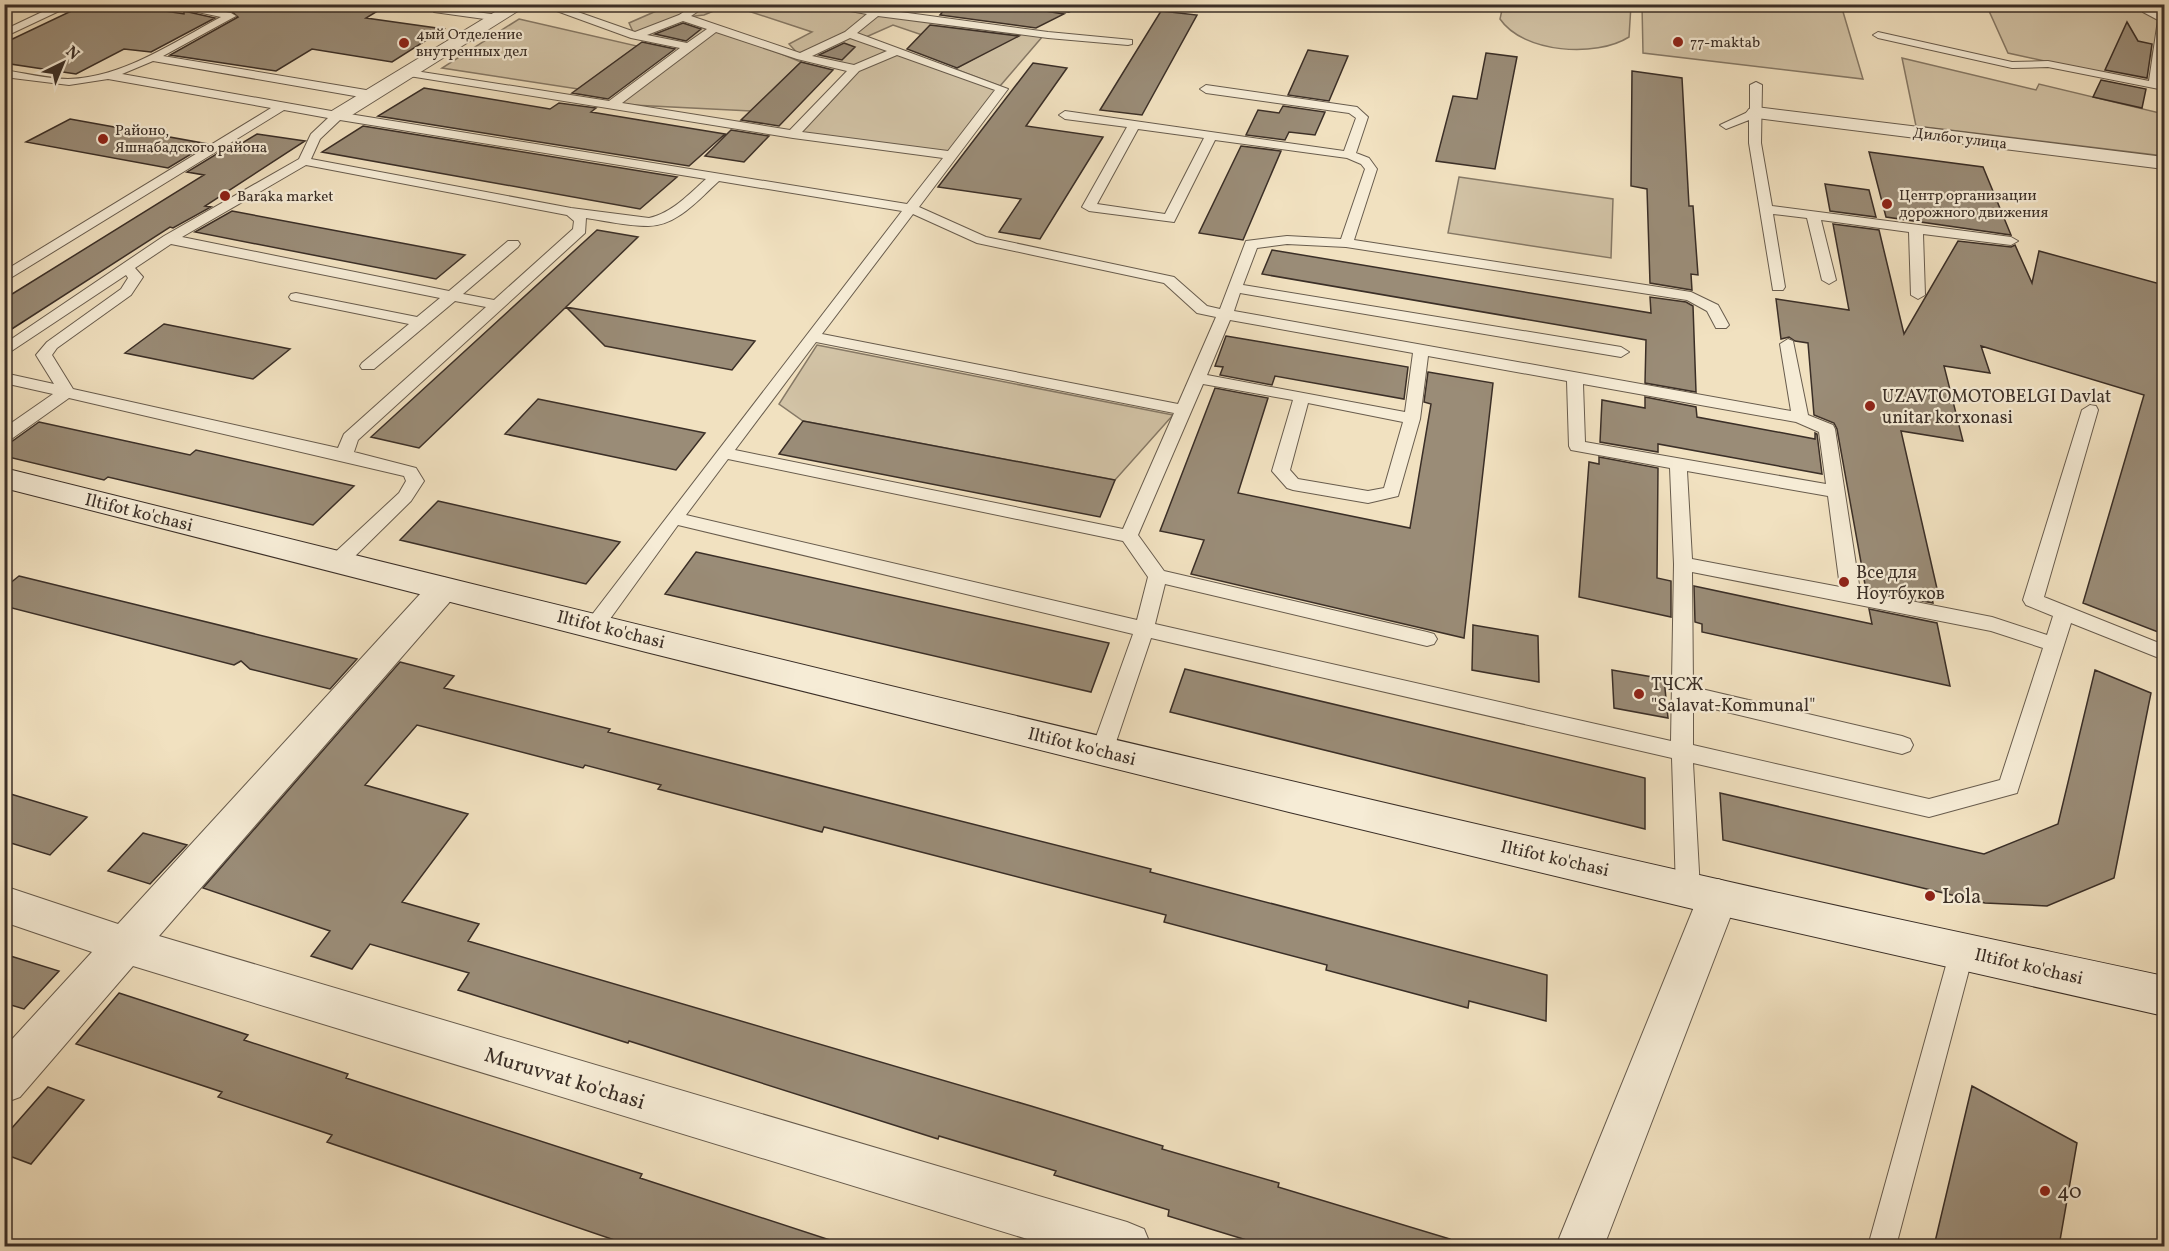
<svg xmlns="http://www.w3.org/2000/svg" width="2169" height="1251" font-family="Vollkorn,serif">
  <style>
    .green { fill: #d2c3a6; stroke: #867966; stroke-width: 1.5 }
    .building { fill: #9a8c77; stroke: #3b2f27; stroke-width: 1.5 }
    .lines { fill: none; stroke-linecap: round; stroke-linejoin: round }
    .lane-casing { stroke: #685c4d; stroke-width: 2 }
    .street-casing { stroke: #685c4d; stroke-width: 2 }
    .secondary-casing { stroke: #3b2f27; stroke-width: 2 }
    .lane { fill: #f6ecd6; fill-rule: evenodd }
    .street { fill: #f6ecd6; fill-rule: evenodd }
    .secondary { fill: #f6ecd6; fill-rule: evenodd }
    .poi-dot { fill: #8f2418; stroke: #f6ecd6; stroke-width: 2 }
    .labels { text-anchor: middle; stroke-width: 4.5; stroke-linejoin: round; paint-order: stroke }
    .far-poi-label { font-size: 15px; fill: #3b2f27; stroke: #f6ecd6; text-anchor: start }
    .far-street-label { font-size: 15px; fill: #3b2f27; stroke: #f6ecd6 }
    .poi-label { font-size: 18px; fill: #3b2f27; stroke: #f6ecd6; text-anchor: start }
    .street-label { font-size: 18px; fill: #3b2f27; stroke: #f6ecd6 }
    .near-poi-label { font-size: 21px; fill: #3b2f27; stroke: #f6ecd6; text-anchor: start }
    .near-street-label { font-size: 21px; fill: #3b2f27; stroke: #f6ecd6 }
  </style>
  <rect width="100%" height="100%" fill="#f1e1c0"/>
  <filter id="stains"><feTurbulence type="fractalNoise" baseFrequency=".00333" numOctaves="4"/><feColorMatrix values="0 0 0 0 .2 0 0 0 0 .09 0 0 0 0 .02 0 0 0 .5 -.17"/></filter>
  <radialGradient id="worn" r=".72"><stop offset=".6" stop-color="#630" stop-opacity="0"/><stop offset="1" stop-color="#630" stop-opacity=".3"/></radialGradient>
  <path class="green" d="M2094 4 2147 10 2164 19 2152 55 2154 85 2008 53 1989 11 1959 8V5Z
    M633 5H728L704 15 686 17 716 27 801 62 751 111 613 104 689 47 635 36 629 23 654 12Z
    M730 5H815L1043 36 1000 86 955 69 981 55 893 25 866 37 999 89 951 155 793 134 855 69 801 57 789 44 812 32Z
    M1503 5H1631L1629 37C1596 58 1523 53 1500 19Z
    M1642 5H1841L1863 79 1643 53Z
    M519 19 637 46 578 89 442 68Z
    M1902 58 2036 90 2039 84 2164 114V156L1916 126Z
    M1459 177 1613 199 1611 258 1448 233Z
    M817 345 1173 415 1115 480 803 421 779 404Z"/>
  <path class="building" d="M86 4H118L184 14V11L215 18 151 52 124 49 76 74 4 63V43Z
    M199 4H389L366 18 444 29 392 62 312 49 276 71 170 55 238 17 231 11Z
    M949 4H1000L1064 14 1036 28 940 15Z
    M1161 11 1197 15 1142 115 1100 110Z
    M2127 22 2138 41 2152 44 2147 78 2105 70Z
    M683 23 701 29 686 41 655 34Z
    M930 25 1019 36 957 68 907 49Z
    M642 42 675 49 608 99 572 93Z
    M844 43 855 47 842 60 819 55Z
    M1308 50 1348 56 1329 101 1288 95Z
    M1486 53 1517 57 1495 169 1436 161 1453 96 1477 99Z
    M801 62 833 70 779 126 741 120Z
    M1033 63 1067 68 1026 126 1103 137 1040 239 999 232 1021 199 938 187Z
    M1632 71 1682 78 1689 206H1693L1698 275 1691 274 1692 290 1650 283 1647 189 1631 186Z
    M2101 80 2146 89 2142 108 2093 97Z
    M424 88 550 109 559 103 596 108 591 112 725 134 689 166 378 116Z
    M1283 106 1325 112 1315 135 1289 132 1285 140 1246 135 1258 110 1279 113Z
    M70 119 208 144 168 168 26 142Z
    M363 126 677 177 640 209 322 152Z
    M731 130 769 136 744 162 705 156Z
    M257 134 305 141 205 206 211 207 173 228 170 227 4 334V299L204 175 187 172 228 147 234 148Z
    M1241 146 1281 151 1243 240 1199 233Z
    M1869 152 1983 167 2011 235 1886 217Z
    M1825 184 1869 190 1876 217 1830 211Z
    M232 211 465 255 436 279 195 232Z
    M1833 224 1879 230 1904 334 1958 241 2011 247 2015 245 2032 283 2039 251 2164 285V599L2158 632 2083 603 2144 395 1981 346 1990 373 1944 366 1963 441 1901 431 1938 593 1931 591 1933 603 1866 590 1837 429 1834 423 1814 415 1808 343 1795 341 1789 337 1781 339 1776 299 1849 310Z
    M597 230 638 237 566 307 755 341 732 370 605 346 566 307 419 448 371 437Z
    M1272 250 1651 313 1650 297 1686 302 1693 306 1696 392 1645 383 1646 340 1262 274Z
    M164 324 290 349 253 379 125 353Z
    M1226 336 1408 367 1404 399 1275 376 1272 385 1220 375 1223 367 1215 366Z
    M1428 372 1493 383 1464 638 1191 574 1204 540 1160 531 1215 388 1268 398 1238 493 1410 528 1431 404 1424 402Z
    M1645 397 1696 407 1697 417 1815 439V433L1817 434 1822 474 1658 444V452L1600 442 1602 400 1645 408Z
    M538 399 705 433 676 470 505 434Z
    M803 421 1115 480 1100 517 779 454Z
    M39 422 190 455 196 450 354 486 313 525 108 477 104 480 4 456V443L11 442Z
    M1599 457 1658 468 1657 578 1671 581V617L1579 597 1589 462 1599 464Z
    M438 501 620 542 586 584 400 540Z
    M696 552 1109 643 1091 692 665 594Z
    M19 576 166 612 357 659 330 689 250 669 241 661 234 665 4 606V588Z
    M1694 586 1872 624 1869 609 1937 623 1950 686 1702 632V624L1695 622Z
    M1473 625 1538 636 1539 682 1472 670Z
    M400 662 454 676 444 688 610 729 608 732 1151 869 1150 872 1547 975 1546 1021 1469 1001 1468 1008 1326 970 1327 965 1164 922 1166 915 824 827 822 832 658 789 661 785 585 765 583 768 417 725 365 785 468 814 402 902 479 924 468 941 1031 1106 1163 1146 1162 1149 1279 1183 1278 1187 1450 1239 1449 1246H1266L1168 1216 1169 1210 1054 1175 1056 1171 939 1136 938 1139 629 1041 628 1043 458 990 469 973 370 944 352 969 311 956 330 931 203 888Z
    M1185 669 1645 778V829L1170 712Z
    M1612 670 1664 679 1668 718 1614 708Z
    M2095 670 2151 693 2114 878 2047 906 1985 903 1723 840 1720 793 1984 854 2058 824Z
    M4 792 87 817 50 855 4 841Z
    M143 833 187 845 150 884 108 871Z
    M4 954 59 971 24 1009 4 1003Z
    M119 993 248 1035 244 1040 348 1074 346 1078 642 1174 640 1178 833 1241 832 1246H632L327 1142 332 1135 218 1097 222 1092 76 1044Z
    M1972 1086 2077 1143 2059 1246H1934Z
    M48 1087 84 1100 31 1164 4 1154V1137Z"/>
  <g class="lines">
    <defs>
      <path id="lane" d="M59 4H74L4 37V30Z
        M160 4H185L231 13 236 16 163 56 372 91 378 95 372 99 153 61 122 74 337 112 907 204 943 158 793 138 409 76 403 73 409 70 609 101 680 48 631 38 554 10 553 8 558 5 635 32 679 15 696 4H709L691 16 800 53 845 32 867 14 810 4H842L1048 32 1132 40V44L1128 45 1048 38 878 16 857 33 1008 89 919 207 986 237 1174 277 1207 306 1220 309 1246 241 1287 236 1341 239 1365 169 1361 164 1347 158 1215 140 1174 222 1089 211 1082 207 1127 127 1065 119 1059 115 1065 111 1344 151 1356 118 1349 113 1206 93 1200 89 1206 85 1357 107 1368 117 1356 153 1369 158 1377 169 1354 240 1691 292 1718 305 1729 325 1726 328H1716L1707 311 1687 300 1346 247 1287 244 1257 248 1243 285 1621 347 1629 352 1621 357 1240 293 1234 311 1791 411 1780 344 1788 339 1793 341 1808 415 1833 425 1835 429 1860 591 1992 617 2047 635 2053 616 2026 605 2023 600 2082 410 2090 405 2096 406 2098 410 2044 597 2164 645V660L2071 623 2017 793 1929 817 1693 763 1700 890 1696 897 1688 900 1680 897 1676 890 1672 758 1151 638 1113 751 1110 757 1102 760 1094 757 1091 751 1133 634 678 525 602 630 595 632 588 630 585 625 588 620 902 211 719 181C699 199 677 226 648 226 628 226 606 221 586 218L585 233 358 440 354 452 416 468 424 481 411 501 344 567 337 569 330 567 328 562 330 557 399 493 406 481 404 476 69 398 10 440 4 441V428L53 394 4 383V373L54 384 36 355 47 342 121 289 128 278 126 275 4 356V344L164 236 299 159 311 134 328 118 284 110 4 282V271L271 108 108 79 69 85 4 77V70C25 73 47 79 68 79 122 78 174 42 221 17ZM683 21 707 29 687 43 647 35ZM716 32 797 59 847 71 790 130 622 103ZM850 38 887 51 854 65 812 56ZM897 55 995 90 948 151 802 132 859 71ZM340 120 706 179C689 194 672 213 649 218L571 208 311 159 320 139ZM1138 129 1204 138 1165 214 1097 204ZM306 165 567 215 574 221 573 229 494 300 463 294 518 247 520 244 518 241H508L449 291 182 237ZM913 214 977 243 1164 283 1197 313 1216 317 1178 404 822 334ZM171 244 440 298 417 317 296 293 291 294 289 297 291 300 409 324 362 363 360 366 362 369H374L455 301 486 307 344 434 338 448 73 389 52 355 57 348 131 295 143 277 135 268ZM1230 320 1413 353 1405 412 1207 375ZM816 342 1174 413 1123 529 735 450ZM1428 356 1567 381 1569 446 1571 450 1670 468 1674 564 1671 741 1155 624 1165 584 1427 646 1434 644 1437 639 1434 634 1427 632 1164 571 1138 535 1203 384 1293 400 1272 471 1287 488 1293 490 1368 503 1398 496 1420 419ZM1583 384 1796 422 1819 432 1826 484 1585 442ZM1308 403 1403 422 1384 488 1368 491 1298 479 1290 470ZM728 459 1123 541 1148 577 1137 620 686 515ZM1687 471 1828 496 1840 587 1692 559ZM1692 572 1991 631 2043 648 2000 780 1929 799 1693 745V704L1902 754 1910 751 1913 745 1910 739 1902 736 1693 687Z
        M1021 4H1082L1069 12 1026 7Z
        M2139 4H2149L2151 8 2164 15V52L2160 83 2164 84V90L2048 67 2012 68 1878 38 1873 35 1878 32 2012 62 2048 61 2149 81 2158 20 2143 12Z
        M438 7 499 15 504 18 499 21 434 12 433 10Z
        M1756 82 1762 85 1761 143 1772 206 2011 237 2018 241 2011 245 1923 234 1925 295 1918 299 1911 295 1909 232 1821 220 1836 280 1829 284 1822 280 1807 218 1773 214 1785 287 1783 290H1773L1749 143V120L1726 129 1720 125 1750 111V85Z
        M1962 940 1971 943 1974 951 1896 1246H1868L1950 951 1953 943Z"/>
      <path id="street" d="M508 4H529L344 120H330L327 116 330 112Z
        M1756 107 2164 157V169L1749 117 1746 113 1749 109Z
        M443 577 454 581 459 589 454 597 159 936 1127 1222 1144 1229 1151 1246H1050L133 966 20 1097 4 1103V1048L92 952 4 922V886L118 924 432 581Z
        M1718 879 1732 884 1738 897 1604 1246H1556L1698 897 1704 884Z"/>
      <path id="secondary" d="M4 468C574 610 1145 750 1717 879 1866 913 2015 944 2164 976V1016L1718 915 1289 812 646 652 4 488Z"/>
    </defs>
    <use href="#lane" class="lane-casing"/>
    <use href="#street" class="street-casing"/>
    <use href="#secondary" class="secondary-casing"/>
    <use href="#lane" class="lane"/>
    <use href="#street" class="street"/>
    <use href="#secondary" class="secondary"/>
  </g>
  <g class="poi-dot">
    <circle cx="1678" cy="42" r="6"/>
    <circle cx="404" cy="43" r="6"/>
    <circle cx="103" cy="139" r="6"/>
    <circle cx="225" cy="196" r="6"/>
    <circle cx="1887" cy="204" r="6"/>
    <circle cx="1870" cy="406" r="6"/>
    <circle cx="1844" cy="582" r="6"/>
    <circle cx="1639" cy="694" r="6"/>
    <circle cx="1930" cy="896" r="6"/>
    <circle cx="2045" cy="1191" r="6"/>
  </g>
  <g class="labels">
    <g class="far-poi-label">
      <text x="416" y="39">4ый Отделение<tspan x="416" dy="17">внутренных дел</tspan></text>
      <text x="1690" y="47">77-maktab</text>
      <text x="115" y="135">Районо,<tspan x="115" dy="17">Яшнабадского района</tspan></text>
      <text x="1899" y="200">Центр организации<tspan x="1899" dy="17">дорожного движения</tspan></text>
      <text x="237" y="201">Baraka market</text>
    </g>
    <g class="far-street-label">
      <text transform="translate(1960 138) rotate(7)" y="5">Дилбог улица</text>
    </g>
    <g class="poi-label">
      <text x="1882" y="402">UZAVTOMOTOBELGI Davlat<tspan x="1882" dy="21">unitar korxonasi</tspan></text>
      <text x="1856" y="578">Все для<tspan x="1856" dy="21">Ноутбуков</tspan></text>
      <text x="1651" y="690">ТЧСЖ<tspan x="1651" dy="21">"Salavat-Kommunal"</tspan></text>
    </g>
    <g class="street-label">
      <text transform="translate(139 512) rotate(14)" y="6">Iltifot ko'chasi</text>
      <text transform="translate(611 629) rotate(14)" y="6">Iltifot ko'chasi</text>
      <text transform="translate(1082 746) rotate(14)" y="6">Iltifot ko'chasi</text>
      <text transform="translate(1555 858) rotate(13)" y="6">Iltifot ko'chasi</text>
      <text transform="translate(2029 966) rotate(13)" y="6">Iltifot ko'chasi</text>
    </g>
    <g class="near-poi-label">
      <text x="1942" y="903">Lola</text>
      <text x="2057" y="1198">40</text>
    </g>
    <g class="near-street-label">
      <text transform="translate(565 1078) rotate(17)" y="7">Muruvvat ko'chasi</text>
    </g>
  </g>
  <rect width="2169" height="1251" fill="none" stroke="#f1e1c0" stroke-width="24"/>
  <rect x="6" y="6" width="2157" height="1239" fill="none" stroke="#3b2f27" stroke-width="3"/>
  <rect x="12" y="12" width="2145" height="1227" fill="none" stroke="#3b2f27" stroke-width="1.5"/>
  <g transform="translate(63 63) rotate(43)" stroke="#f6ecd6" stroke-width="4.5" paint-order="stroke">
  <path d="M0-4.5L10 22L0 15L-10 22Z" fill="#3b2f27"/>
  <text y="-9" font-size="16" font-weight="bold" text-anchor="middle" fill="#3b2f27">N</text>
  </g>
  <rect width="100%" height="100%" filter="url(#stains)"/>
  <rect width="100%" height="100%" fill="url(#worn)"/>
</svg>
